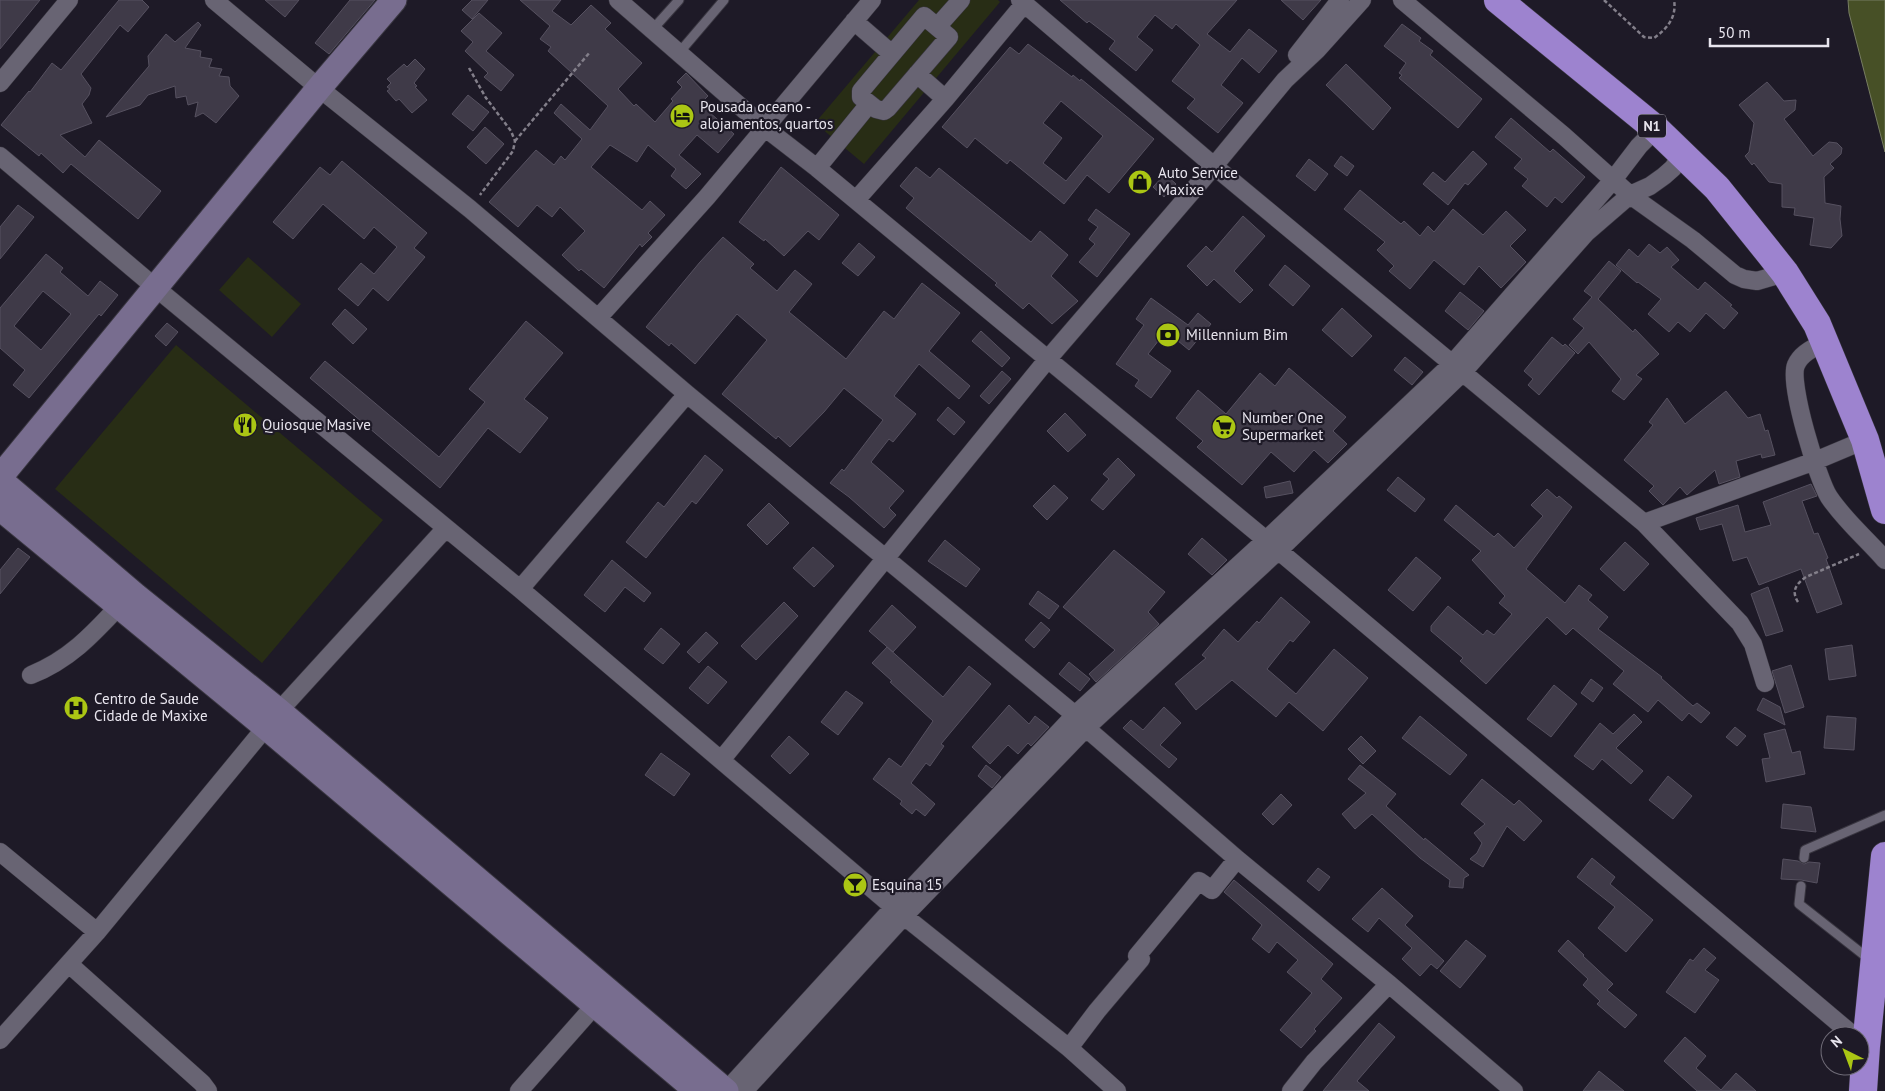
<svg xmlns="http://www.w3.org/2000/svg" width="1885" height="1091" font-family="'PT Sans',sans-serif">
  <style>
    .green { fill: #282d15 }
    .water { fill: #475026; stroke: #777d62 }
    .building { fill: #3f3a48; stroke: #565160; fill-rule: evenodd }
    .lines { fill: none; stroke-linecap: round; stroke-linejoin: round }
    .lane-casing { stroke: #393640; stroke-width: 11 }
    .street-casing { stroke: #393640; stroke-width: 19 }
    .secondary-casing { stroke: #393640; stroke-width: 27 }
    .highway-casing { stroke: #393640; stroke-width: 29 }
    .path { stroke: #837f8a; stroke-width: 2.5; stroke-dasharray: 4 2.5; stroke-linecap: butt }
    .lane { stroke: #686473; stroke-width: 9 }
    .street { stroke: #686473; stroke-width: 18 }
    .secondary { stroke: #786d8f; stroke-width: 25 }
    .highway { stroke: #9d83cf; stroke-width: 28 }
    .labels { text-anchor: middle; stroke-width: 4.5; stroke-linejoin: round; paint-order: stroke }
    .shield { fill: #1e1a27; stroke: #aba8b2; stroke-width: 1 }
    .shield-label { font-size: 14px; font-weight: bold; fill: #e8e5ee }
    .poi-label { font-size: 15px; fill: #e8e5ee; stroke: #1e1a27; text-anchor: start }
  </style>
  <rect width="100%" height="100%" fill="#1e1a27"/>
  <path class="green" d="M919 0H998L1000 2 864 164 815 123Z
    M248 257 301 304 272 337 219 290Z
    M176 345 383 520 262 663 55 489Z"/>
  <path class="water" d="M1848 0H1885V152L1849 13Z"/>
  <path class="building" d="M0 0H40L0 49Z
    M119 0H142L149 7 128 32 120 25 81 74 91 88 89 95 82 104 92 123 60 135 85 157 99 140 161 191 138 219 71 164 63 173 41 153 39 156 1 125 29 91 30 92 52 63 61 70Z
    M265 0H299L285 17Z
    M350 0H375L329 54 315 43Z
    M472 0H488L472 19 462 10Z
    M520 0H561L552 11 571 25 591 5 611 23 605 29 642 63 618 89 634 106 636 104 655 122 673 101 671 99 682 87 677 82 686 73 708 96 700 104 734 134 718 153 697 135 679 155 701 174 686 189 671 176 676 169 648 145 637 162 610 145 591 167 642 210 650 201 665 215 648 233 652 237 642 247 640 244 604 288 581 269 579 271 562 255 585 231 560 207 552 217 537 205 518 227 489 202 536 150 554 165 561 156 565 160 582 139 554 113 561 104 590 130 608 106 548 51 551 47 540 39 550 26Z
    M1060 0H1237L1207 34 1230 52 1249 29 1277 51 1259 73 1242 58 1221 85 1243 103 1218 133 1187 108 1195 99 1172 81 1200 45 1176 24 1172 29 1155 15 1137 37 1153 50 1136 71 1109 49 1115 41 1089 21 1087 23Z
    M1281 0H1321L1303 20Z
    M479 13 502 33 486 51 514 75 501 91 484 77 488 73 465 51 473 42 461 31Z
    M198 22 201 25 185 48 201 51 200 57 212 59 209 67 222 69 219 76 229 77 230 86 239 96 216 123 203 113 195 117 198 102 188 105 186 96 176 98 175 86 148 95 140 105 106 117 149 66 148 56 166 34 175 42Z
    M1402 24 1421 38 1419 41 1433 51 1430 55 1482 99 1458 128 1399 78 1402 75 1399 73 1406 63 1384 46Z
    M1028 44 1072 77 1073 75 1080 81 1081 79 1154 139 1109 193 1087 175 1064 204 1010 160 1007 164 975 138 967 148 942 127 1010 47 1019 54ZM1061 101 1103 136 1066 181 1043 163 1062 138 1043 123Z
    M415 59 425 69 414 83 417 86 415 87 427 100 412 113 399 99 396 101 387 91 390 89 387 87 391 83 387 79 404 64 407 67Z
    M1346 64 1391 108 1373 130 1326 85Z
    M1767 82 1784 101 1796 100 1795 110 1784 119 1813 156 1829 142 1837 143 1842 148 1841 154 1830 164 1834 168 1824 177 1825 203 1841 206 1840 219 1842 236 1831 248 1810 245 1814 218 1794 215 1795 208 1782 207V184L1769 182 1754 163 1752 165 1745 156 1749 152 1754 123 1739 105Z
    M468 95 489 112 473 131 452 114Z
    M1511 118 1550 152 1553 149 1585 177 1562 203 1555 197 1547 207 1522 186 1528 179 1514 168 1522 159 1495 137Z
    M485 127 504 144 486 164 467 147Z
    M1473 151 1487 164 1468 185 1465 183 1448 205 1423 184 1433 172 1445 182Z
    M1341 156 1354 166 1347 176 1334 166Z
    M1309 159 1328 174 1315 191 1296 176Z
    M342 161 427 233 414 248 425 257 388 301 373 288 358 306 338 289 361 263 374 274 397 247 374 227 364 239 323 204 293 239 273 222 320 167 330 175Z
    M781 167 839 215 819 240 808 231 784 256 765 239 764 241 739 222Z
    M916 167 930 178 939 168 1031 242 1040 231 1068 255 1051 276 1078 301 1052 324 1029 303 1023 309 995 285 997 283 906 208 914 198 900 186Z
    M1165 174 1176 184 1164 197 1153 187Z
    M1360 190 1401 224 1404 221 1420 236 1428 226 1434 232 1453 209 1483 235 1506 211 1526 230 1510 246 1526 262 1501 288 1479 266 1464 285 1434 260 1410 289 1389 271 1394 266 1377 250 1385 242 1344 209Z
    M18 205 34 217 0 259V227Z
    M1096 209 1130 234 1097 277 1079 262 1095 244 1089 239 1098 227 1088 220Z
    M1243 216 1265 236 1234 271 1253 290 1240 303 1214 279 1207 286 1187 266 1206 246 1212 252Z
    M723 237 754 264 750 268 777 291 795 270 812 284 789 312 846 359 884 311 894 319 922 283 960 313 929 351 970 386 959 399 919 364 894 396 916 414 893 442 889 439 871 462 904 491 889 508 896 515 884 528 849 497 830 483 842 469 844 471 883 420 844 388 824 412 790 447 778 436 776 439 722 394 767 340 737 314 695 364 671 343 669 346 646 327 700 262Z
    M859 243 875 257 858 276 842 263Z
    M1649 244 1660 253 1667 247 1679 260 1671 267 1698 290 1705 282 1732 305 1730 306 1738 313 1724 329 1706 313 1690 332 1678 322 1669 332 1648 314 1661 299 1638 282 1637 283 1616 265 1629 249 1638 257Z
    M46 254 63 268 60 272 88 296 100 281 118 295 101 316 99 314 29 398 13 385 25 370 0 348V308ZM43 291 71 314 41 350 14 326Z
    M1609 261 1621 271 1598 299 1633 332 1635 329 1659 354 1636 375 1642 379 1624 400 1612 391 1621 379 1589 342 1578 354 1569 345 1584 328 1573 319 1592 297 1584 291Z
    M1285 265 1310 286 1293 306 1269 285Z
    M1460 292 1484 311 1468 330 1445 311Z
    M1151 298 1188 325 1198 313 1211 324 1189 350 1166 331 1148 354 1171 371 1151 398 1135 386 1139 380 1116 364 1144 325 1136 319Z
    M1342 308 1372 336 1352 357 1322 330Z
    M345 309 367 329 353 344 332 324Z
    M526 321 563 353 524 399 548 418 520 453 488 428 440 488 310 378 325 361 439 457 485 402 469 389Z
    M167 323 178 332 166 346 155 336Z
    M981 331 1010 358 1002 367 972 341Z
    M1552 337 1563 346 1565 344 1575 353 1539 395 1528 385 1533 379 1524 371Z
    M1405 357 1423 372 1412 385 1394 370Z
    M1289 368 1346 417 1333 431 1347 444 1328 463 1314 450 1294 472 1271 452 1242 485 1197 447 1203 441 1176 418 1198 390 1226 414 1260 373 1275 386Z
    M1002 371 1011 379 989 404 980 396Z
    M1726 391 1748 418 1760 414 1765 431 1768 430 1775 455 1762 458 1761 454 1736 461 1740 477 1719 484 1715 470 1687 495 1680 487 1663 505 1649 491 1654 486 1624 460 1653 425 1649 422 1667 398 1685 424Z
    M948 407 965 422 954 435 937 420Z
    M1065 413 1086 435 1068 452 1047 431Z
    M705 455 723 470 696 504 692 501 646 558 626 542 658 502 664 507Z
    M1118 458 1135 475 1103 510 1091 500 1109 479 1103 474Z
    M1398 477 1425 499 1415 512 1387 490Z
    M1290 481 1293 493 1266 498 1264 487Z
    M1811 484 1817 496 1802 501 1814 534 1818 533 1828 558 1826 559 1842 604 1817 613 1801 569 1759 585 1747 557 1733 561 1722 524 1700 530 1696 518 1738 505 1745 532 1771 525 1763 502Z
    M1054 485 1068 498 1047 520 1033 506Z
    M1547 489 1557 498 1559 496 1572 507 1526 569 1565 603 1579 585 1592 595 1588 600 1608 617 1598 629 1662 677 1661 678 1693 706 1697 703 1710 713 1701 723 1689 713 1682 721 1658 700 1648 712 1613 684 1624 671 1573 628 1566 635 1547 617 1486 684 1460 661 1463 658 1431 631V626L1448 606 1483 635 1487 630 1494 635 1512 614 1499 603 1505 596 1472 560 1481 551 1444 520 1456 505 1494 537 1498 533 1514 548 1543 516 1531 505Z
    M769 503 789 523 767 545 747 525Z
    M1202 538 1227 560 1212 575 1188 554Z
    M945 540 980 569 966 587 928 561Z
    M1625 542 1649 564 1624 591 1600 569Z
    M813 547 834 566 814 587 793 568Z
    M18 548 30 557 0 594V570Z
    M1114 550 1165 592 1148 612 1159 624 1096 682 1089 674 1115 650 1063 607Z
    M1416 557 1441 578 1413 611 1388 590Z
    M612 560 651 593 644 602 625 587 605 612 584 595Z
    M1768 587 1783 631 1766 636 1751 594Z
    M1038 591 1059 606 1049 619 1029 604Z
    M1281 597 1310 622 1293 642 1290 640 1267 669 1296 694 1334 649 1368 678 1323 731 1289 702 1276 717 1232 680 1196 710 1175 684 1206 658 1202 655 1224 629 1238 642 1257 621 1259 623Z
    M784 602 798 616 756 660 741 646Z
    M892 605 916 627 893 652 869 631Z
    M1041 622 1050 630 1034 648 1025 640Z
    M661 628 680 644 663 664 644 649Z
    M706 632 718 643 699 663 687 652Z
    M1852 645 1856 676 1829 680 1825 649Z
    M887 647 943 697 969 666 991 684 941 744 944 746 930 766 926 763 911 783 935 804 925 816 916 809 912 814 900 804 902 801 873 779 889 758 901 767 933 721 890 682 892 681 872 663Z
    M1069 662 1090 679 1080 691 1059 674Z
    M1791 665 1804 707 1785 713 1772 671Z
    M708 666 727 682 708 704 689 688Z
    M1591 679 1603 688 1593 702 1581 693Z
    M1554 685 1577 704 1551 737 1527 719Z
    M846 691 863 703 838 735 821 722Z
    M1763 698 1780 707 1785 725 1757 710Z
    M1009 705 1029 724 1035 716 1049 727 1031 746 1028 743 1018 754 1008 745 990 764 972 747Z
    M1164 707 1181 723 1160 745 1177 759 1169 768 1123 728 1131 720 1143 730Z
    M1634 714 1642 722 1616 748 1643 771 1631 784 1602 759 1593 770 1574 756 1600 723 1613 734Z
    M1420 716 1467 755 1450 775 1402 738Z
    M1827 716 1856 718 1854 750 1824 748Z
    M1735 727 1746 736 1737 746 1726 737Z
    M1785 729 1792 753 1800 751 1805 774 1766 782 1762 759 1770 758 1764 734Z
    M789 736 809 754 790 774 771 756Z
    M1361 736 1376 751 1363 764 1348 749Z
    M661 753 690 774 674 796 645 775Z
    M986 765 1001 777 992 788 978 776Z
    M1360 765 1396 794 1386 806 1424 840 1425 838 1469 875 1464 878 1463 888 1449 887 1450 880 1420 858 1372 814 1355 829 1342 814 1366 793 1348 779Z
    M1668 776 1692 796 1673 819 1649 800Z
    M1482 779 1514 805 1519 800 1542 821 1524 841 1507 826 1483 867 1470 859 1477 853 1482 843 1474 833 1485 824 1461 804Z
    M1281 794 1292 805 1273 825 1262 814Z
    M1783 804 1811 807 1816 832 1781 828Z
    M1592 858 1615 877 1610 884 1653 920 1626 952 1598 928 1615 907 1577 877Z
    M1783 859 1798 861 1804 864 1809 862 1820 863 1817 883 1801 880 1781 879Z
    M1318 868 1330 877 1319 891 1307 881Z
    M1234 880 1333 964 1321 979 1342 998 1314 1029 1316 1031 1301 1048 1280 1030 1312 993 1287 972 1298 960 1277 942 1269 953 1252 939 1262 925 1224 892Z
    M1382 888 1413 916 1405 925 1444 961 1437 969 1431 964 1420 976 1402 959 1412 948 1379 918 1368 932 1352 919Z
    M1466 940 1486 956 1460 988 1440 971Z
    M1568 940 1584 955 1583 956 1613 984 1607 990 1637 1015 1625 1028 1597 1004 1600 1001 1583 985 1588 979 1558 951Z
    M1704 948 1716 958 1705 970 1719 980 1695 1013 1666 992 1690 959 1693 961Z
    M1379 1023 1395 1037 1357 1081 1369 1091H1323Z
    M1685 1037 1706 1056 1696 1068 1721 1090 1736 1073 1756 1091H1697L1664 1061Z
    M1599 1071 1624 1091H1583Z"/>
  <g class="lines">
    <defs>
      <path id="lane" d="M653 29 679 0
        M678 54 724 0
        M1804 858 1805 850 1885 815
        M1801 886 1799 904 1869 959"/>
      <path id="street" d="M214 0 319 88 470 209 687 394 1075 715 1086 728 1237 859 1389 984 1514 1091
        M618 0 764 127 817 168 1266 540 1854 1036
        M1020 0 1214 166 1644 523 1740 623 1753 644 1765 683
        M1402 0 1564 136 1630 195 1693 240 1735 275 1744 279 1757 281 1785 273
        M924 16 949 37 888 108 884 111 876 109 861 97V91Z
        M854 21 892 54
        M937 27 961 0
        M1297 55 1340 0
        M917 74 942 96
        M0 83 69 0
        M0 156 156 288 520 589 904 916 1069 1048 1117 1091
        M817 168 869 104
        M856 200 946 98 1024 4
        M598 318 707 197 872 0
        M1825 343C1814 347 1801 353 1796 365 1788 383 1818 480 1829 497 1845 521 1867 539 1885 560
        M1644 523 1815 461 1865 440
        M520 589 687 394
        M31 675C69 660 92 635 120 605
        M722 759 1047 360 1214 166 1285 80 1317 50 1362 0
        M0 852 97 932
        M69 964 202 1083 208 1091
        M0 1040 97 932 279 711 446 528
        M1069 1048 1097 1011 1141 959 1137 956 1199 881 1212 890 1237 859
        M519 1091 596 1004
        M726 1091 894 907 1075 715 1266 540 1452 364 1613 180 1639 146 1656 129
        M744 1091 904 916 1086 728 1278 551 1462 373 1586 233 1630 195 1650 186 1664 176 1673 168 1682 154
        M1291 1091 1314 1062 1389 984"/>
      <path id="secondary" d="M0 477 319 88 394 0
        M0 480 136 596 279 711 726 1091
        M0 508 267 728 697 1091"/>
      <path id="highway" d="M1498 0 1656 129 1717 188 1770 254 1785 273 1817 324 1865 440 1885 510
        M1863 1091 1866 1046 1885 856"/>
    </defs>
    <use href="#lane" class="lane-casing"/>
    <use href="#street" class="street-casing"/>
    <use href="#secondary" class="secondary-casing"/>
    <use href="#highway" class="highway-casing"/>
    <path class="path" d="M1604 0 1644 37 1654 38C1667 29 1677 17 1674 0
      M469 68 486 98 511 131 515 141 513 151 480 195
      M515 141 590 52
      M1798 602C1791 591 1796 584 1806 577L1859 554"/>
    <use href="#lane" class="lane"/>
    <use href="#street" class="street"/>
    <use href="#secondary" class="secondary"/>
    <use href="#highway" class="highway"/>
  </g>
  <defs>
    <symbol id="hotel-disc" viewBox="-11 -11 22 22"><circle r="9.5" fill="#abc614" stroke="#1e1a27"/><path d="M-6-4.5h1.5V1H6V5H4.5V3h-9V5H-6ZM-4 0a1.8 1.8 0 1 1 3.6 0ZM.5 0V-2.5h3Q6-2.5 6 0Z" fill="#111"/></symbol>
    <symbol id="shop-disc" viewBox="-11 -11 22 22"><circle r="9.5" fill="#abc614" stroke="#1e1a27"/><path d="M-5-2.5h2.3a2.7 3.5 0 0 1 5.4 0H5L5.5 6h-11ZM-1.5-2.5h3a1.5 2.3 0 0 0-3 0Z" fill="#111"/></symbol>
    <symbol id="bank-disc" viewBox="-11 -11 22 22"><circle r="9.5" fill="#abc614" stroke="#1e1a27"/><path d="M-6-4H6V4H-6ZM0-2.3a2.3 2.3 0 1 0 0 4.6a2.3 2.3 0 1 0 0-4.6Z" fill="#111"/></symbol>
    <symbol id="restaurant-disc" viewBox="-11 -11 22 22"><circle r="9.5" fill="#abc614" stroke="#1e1a27"/><path d="M-5-6h1v4h1v-4h1v4h1v-4h1v5L-1.5 .5V6h-2V.5L-5-1ZM5-6V6H3V1.5H1.5Q1.5-4 5-6Z" fill="#111"/></symbol>
    <symbol id="supermarket-disc" viewBox="-11 -11 22 22"><circle r="9.5" fill="#abc614" stroke="#1e1a27"/><path d="M-6-5.5h2.5l.6 2H6L4.5 2H-2.5L-4.4-4H-6ZM-1.5 3.2a1.3 1.3 0 1 0 .1 0ZM3 3.2a1.3 1.3 0 1 0 .1 0Z" fill="#111"/></symbol>
    <symbol id="hospital-disc" viewBox="-11 -11 22 22"><circle r="9.5" fill="#abc614" stroke="#1e1a27"/><path d="M-5-5h3v3.5h4V-5h3V5h-3V1.5h-4V5h-3Z" fill="#111"/></symbol>
    <symbol id="bar-disc" viewBox="-11 -11 22 22"><circle r="9.5" fill="#abc614" stroke="#1e1a27"/><path d="M-6-5H6L.8 .8V4.5H3.5V6h-7V4.5H-.8V.8Z" fill="#111"/></symbol>
  </defs>
  <g fill-rule="evenodd">
    <use href="#hotel-disc" x="668" y="102" width="28" height="28"/>
    <use href="#shop-disc" x="1126" y="168" width="28" height="28"/>
    <use href="#bank-disc" x="1154" y="321" width="28" height="28"/>
    <use href="#restaurant-disc" x="231" y="411" width="28" height="28"/>
    <use href="#supermarket-disc" x="1210" y="413" width="28" height="28"/>
    <use href="#hospital-disc" x="62" y="694" width="28" height="28"/>
    <use href="#bar-disc" x="841" y="871" width="28" height="28"/>
  </g>
  <g class="labels">
    <rect class="shield" x="1638" y="114.5" width="28" height="23" rx="4"/>
    <g class="shield-label">
      <text x="1652" y="131">N1</text>
    </g>
    <g class="poi-label">
      <text x="700" y="112">Pousada oceano -<tspan x="700" dy="17">alojamentos, quartos</tspan></text>
      <text x="1158" y="178">Auto Service<tspan x="1158" dy="17">Maxixe</tspan></text>
      <text x="1186" y="340">Millennium Bim</text>
      <text x="1242" y="423">Number One<tspan x="1242" dy="17">Supermarket</tspan></text>
      <text x="262" y="430">Quiosque Masive</text>
      <text x="94" y="704">Centro de Saude<tspan x="94" dy="17">Cidade de Maxixe</tspan></text>
      <text x="872" y="890">Esquina 15</text>
    </g>
  </g>
  <g transform="translate(1845 1051) rotate(318)"><circle r="24" fill="#1e1a27" stroke="#6f6b77"/>
  <path d="M0-4L9 19L0 12L-9 19Z" fill="#abc614"/>
  <text y="-8" font-size="14" font-weight="bold" text-anchor="middle" fill="#e8e5ee">N</text>
  </g>
  <path d="M1710 38v8h118v-8" fill="none" stroke="#e8e5ee" stroke-width="2.5"/>
  <text x="1718" y="38" font-size="15" fill="#e8e5ee" stroke="#1e1a27" stroke-width="4" paint-order="stroke">50 m</text>
</svg>
